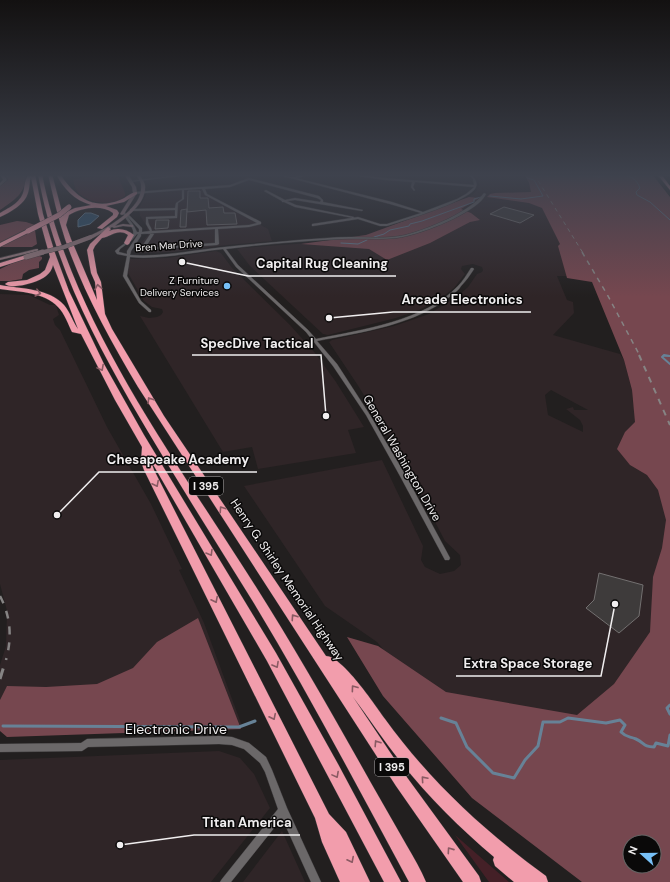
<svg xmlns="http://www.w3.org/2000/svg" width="670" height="882" font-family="'DM Sans',sans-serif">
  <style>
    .built { fill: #2f2527; fill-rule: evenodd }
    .green { fill: #442027 }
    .forest { fill: #76474f; fill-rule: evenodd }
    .water { fill: #2c5371; stroke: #678297 }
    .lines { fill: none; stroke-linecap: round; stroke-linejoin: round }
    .stream-far3 { stroke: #678297; stroke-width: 1 }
    .stream-far2 { stroke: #678297; stroke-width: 1.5 }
    .stream-far1 { stroke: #678297; stroke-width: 2 }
    .stream { stroke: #678297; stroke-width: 3 }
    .building { fill: #3e3b3b; stroke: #737070 }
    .street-casing { stroke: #3d3b3c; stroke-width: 1 }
    .secondary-casing { stroke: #3d3b3c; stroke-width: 1 }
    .highway-casing { stroke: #3d3b3c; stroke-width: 1 }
    .street { fill: #6b6869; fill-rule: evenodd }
    .secondary { fill: #94787d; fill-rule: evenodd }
    .highway { fill: #f29dac; fill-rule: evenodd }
    .rail-far4 { stroke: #868484; stroke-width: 1; stroke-dasharray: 4 4; stroke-linecap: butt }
    .rail-far3 { stroke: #868484; stroke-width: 1.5; stroke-dasharray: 5 5; stroke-linecap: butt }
    .rail-far2 { stroke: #868484; stroke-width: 2; stroke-dasharray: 6 6; stroke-linecap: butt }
    .rail-far1 { stroke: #868484; stroke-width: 2.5; stroke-dasharray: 8 8; stroke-linecap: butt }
    .rail { stroke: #868484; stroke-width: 3; stroke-dasharray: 11 11; stroke-linecap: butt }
    .secondary-bridge-far1-casing { stroke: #3d3b3c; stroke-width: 4.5; stroke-linecap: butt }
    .secondary-bridge-casing { stroke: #3d3b3c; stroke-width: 5.5; stroke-linecap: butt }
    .highway-bridge-casing { stroke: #3d3b3c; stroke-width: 5.5; stroke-linecap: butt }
    .secondary-bridge-far1 { stroke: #94787d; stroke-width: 4 }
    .secondary-bridge { stroke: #94787d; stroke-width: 5 }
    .highway-bridge { stroke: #f29dac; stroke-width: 5 }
    .oneway { stroke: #8a5a63 }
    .poi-dot { fill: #77c0f7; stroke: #0a0909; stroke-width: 1.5 }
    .labels { text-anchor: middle; stroke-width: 3; stroke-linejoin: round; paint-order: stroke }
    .far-street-label { font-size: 10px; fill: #f0eeef; stroke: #0a0909 }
    .far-poi-label { font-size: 10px; fill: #f0eeef; stroke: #0a0909; text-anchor: end }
    .shield { fill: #0a0909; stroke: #aba9aa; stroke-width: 1 }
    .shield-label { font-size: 11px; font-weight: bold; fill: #f0eeef }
    .street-label { font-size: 12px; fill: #f0eeef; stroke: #0a0909 }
    .near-street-label { font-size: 14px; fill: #f0eeef; stroke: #0a0909 }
    .leader { fill: none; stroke: #f0eeef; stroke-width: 1.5 }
    .callout-dot { fill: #f0eeef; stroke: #0a0909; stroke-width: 1.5 }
    .callout-label { font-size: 13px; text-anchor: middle; font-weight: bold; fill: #f0eeef; stroke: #0a0909; stroke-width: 3; stroke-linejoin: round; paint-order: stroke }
  </style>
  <rect width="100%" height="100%" fill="#221f1f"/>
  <path class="built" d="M474 174H523L582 276H557L567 300 573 302 574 313 553 335 620 354 624 360 632 390 633 403 670 491V882H613L397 666 377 642 325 606 244 486 382 460 423 546 421 560 425 567 440 574 454 571 461 565 460 555 445 541 395 445 357 384 329 342 332 340 394 326 429 314 458 296 468 287 477 274 482 272 483 270 482 267 473 264 462 266 461 269 465 274 454 288 440 299 419 310 396 318 328 335 323 334 250 266 237 249 241 248 323 242 365 235 378 232 464 200 472 195 477 190 479 185 478 179ZM551 390 588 410H574L573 407 566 409 580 420 583 426V432L548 415 545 395ZM630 842H654V866H630Z
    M185 190H202L204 194 268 229 272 241 227 245 173 252 140 253 135 250 148 235 147 226 140 216 139 208 147 193Z
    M216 251 221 253 232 268 290 325 315 353 336 382 364 427 348 430 356 453 258 469 252 447 223 452 140 316 149 318 157 317 161 315 163 312 162 309 152 307 144 301 128 273 130 259 167 258Z
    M0 294 29 295 50 305H56L59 315 53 319 55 325 60 330 107 427 151 504 182 569 179 570 204 623 242 726 87 730 0 729V665L6 646 7 611 0 584Z
    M219 751 240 758 254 774 270 808 211 882H0V760Z
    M282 831 305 882H243Z"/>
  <path class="green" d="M117 174 125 193V196C112 207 87 204 77 191 74 187 74 183 73 179Z
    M455 835 509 882H489Z"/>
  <path class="forest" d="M5 174H26C26 193 15 200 0 210V186L8 180Z
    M524 174H652L670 197V882H582L472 798 383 696 347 637 378 646 446 692 577 715 614 684 650 632 653 577 662 548 666 520 658 490 647 475 630 465 617 449 625 432 635 422 632 390 624 360 592 282 567 278 558 246 560 244 542 208 529 203 487 197 490 194 495 193 531 192 529 183ZM630 842H654V866H630Z
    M469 197 479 198 461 209 471 213 480 220 470 222 430 243 387 260 369 249 301 244 366 235Z
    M17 221 26 222 35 225 0 243V225Z
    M35 230 37 244 32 247H0Z
    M39 256 42 257V259L39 262V268L29 270 23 274 22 279 10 281H0V269L19 260Z
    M198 618 241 729 7 737 0 731V700L7 686 46 687 97 684 133 668 157 642Z"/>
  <path class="water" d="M85 213H91L99 216 90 224 78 227V220Z"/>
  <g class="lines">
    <path class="stream-far3" d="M583 174 600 177 608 174
      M624 174C632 177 637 180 640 188L636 192 637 195 650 202 670 220
      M490 196 521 199 543 196 534 180 527 178 525 174
      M374 237 384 234 390 230 409 226 410 224 422 221 474 202V199L481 197
      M341 243 358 244 367 240"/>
    <path class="stream-far2" d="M663 356H670"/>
    <path class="stream-far1" d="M670 356 664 355 662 357 670 364"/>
    <path class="stream" d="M670 705 667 708 670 714
      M441 718 456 723 467 747 493 773 514 778 525 760 538 746 543 722H560L568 718 606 723 620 720 625 725 621 732C627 738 629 736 636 739 645 743 643 747 654 747L656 743 668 746 670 735
      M3 726 239 727 255 721"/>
  </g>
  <path class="building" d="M188 191H200V198H208L209 208 223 207 224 213H235L237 224 207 225 206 210 187 212Z
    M504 207 534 215 520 223 490 214Z
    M187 209 186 227H180L181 210Z
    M156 220H169L168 228 155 229Z
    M599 573 643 585 639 616 619 633 586 608 594 600Z"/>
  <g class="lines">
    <defs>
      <path id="street" d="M190 174H196L130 182 129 181Z
        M275 174C281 174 289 178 295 177 299 177 303 174 308 174V175L296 178 392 202 423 212 457 199 466 194 472 189 474 187 415 182 413 187 415 190 414 191 411 187 412 182 385 180 345 174H350L385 178 474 185 473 179 468 174H470C474 177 478 182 476 187 471 201 402 221 387 226H380L358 219 313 226H312V224L358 217 380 224H387L421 213 390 204Z
        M249 178 319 196 323 200V202L363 210 362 211 295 200 287 201 296 205 354 217 353 218 295 207 284 202H282V201L264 191 266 190 285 200 295 198 320 202 321 200 317 198 249 180 230 187 205 189 207 194 261 222V224L249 227 218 229 219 244 217 245 144 250 141 248 151 233 154 234 145 248 215 243V229L141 234V236L131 251 130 255C156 257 183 252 208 249 238 245 269 243 299 240 316 239 333 237 350 237 368 237 387 239 405 235 428 229 470 212 484 193L486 194C485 196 483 199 481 201 465 217 419 235 397 238 379 240 361 238 342 239 303 241 265 244 226 249L238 265 308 330 316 339C361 330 425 321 458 286 463 281 467 274 471 268H473L474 269C470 275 466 281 461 286 459 290 455 292 452 295 416 325 362 332 317 341L337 364 370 415 406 476 450 558 449 560H445L400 476 366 415 333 366 306 332 236 267 223 249C193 252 159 260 130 257L127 276 141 301 151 310V312H149L139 303 123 276 127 256 117 254 115 251C120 246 126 243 131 238 139 229 124 221 123 212H125L126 215 128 214 142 228V232L150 231 146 224V217L175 216V210L131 211 130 210V209L175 208 176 203 182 199V190L135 194H134V192L230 185ZM202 189 205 195 257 223 249 225 152 231C151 226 148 225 148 219L177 218 178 203 184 199V190ZM127 216 139 229V232H137L134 226ZM137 234H138L137 236 127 251V254L119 252V251L120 249 132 240Z
        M219 736 232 737 249 743 266 757 272 770 287 808 321 882H311L282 818 231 882H220L222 879 278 809 265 772 260 763 244 749 232 745 219 744 88 747 82 751 0 752V744L81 743 87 739Z"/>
      <path id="secondary" d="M0 174H4L7 180 0 186V183L3 180Z
        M124 174H128L136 187 137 193 124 214 122 215 120 214 133 193 132 187Z
        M135 174H139C141 177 144 181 145 185 147 203 127 217 115 226L123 224 133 225V227L123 226 114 228 112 227 93 238H89V236C107 228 144 208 141 185 141 181 137 177 135 174Z
        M36 249H38V251L0 260V258Z"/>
      <path id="highway" d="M29 174H35L43 214 55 253 69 291 104 364 144 435 276 653 338 764 401 882H384L267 661 151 461 154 470 329 814 346 832 370 882H340L322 842 315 818 144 470 141 462 142 447 115 400 81 334 72 332C68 324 65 314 58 307 44 292 20 292 0 289V285C21 289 49 288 64 305 70 312 73 322 78 329L53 265C52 269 50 273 46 276 39 282 13 290 5 284L8 282 27 280 40 274 45 270 50 257 38 214 31 177C29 182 30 187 28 193 25 204 11 212 0 217V213C10 207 22 202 24 189 25 183 25 179 29 174Z
        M38 174H42C69 313 165 445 240 562 287 634 329 708 371 783 383 804 395 825 407 846 414 858 421 870 426 882H409C358 788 308 692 252 600 211 534 169 468 130 401 89 329 52 256 38 174Z
        M48 174H52L63 216 64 213 75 208 91 205C74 200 64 189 56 174H60C75 196 92 211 120 200 126 198 131 192 137 192V194L124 202 106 206 117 210 119 213 117 217 102 229 97 228 113 215V213C101 204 81 208 69 215L66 225 71 239 97 300 95 282 91 273 87 250 90 244 108 227 111 229 109 231C117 227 127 229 134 235L129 244 127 245 124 243 128 235C118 228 111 237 102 238L95 246 93 250 97 273 101 282 105 314 112 329 164 416 326 656C342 656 375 705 385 719 430 781 484 831 546 876L548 882H514L495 866 493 860 494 857C460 828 428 797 400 761 384 741 369 718 353 697L406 776 479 876 481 882H463L396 786 138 387C110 340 83 291 65 239 58 218 53 196 48 174Z
        M657 174H661L670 186V190Z
        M28 229 31 231 30 232 0 247V243Z
        M26 255 29 257 28 258 0 267V263Z"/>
    </defs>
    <use href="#street" class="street-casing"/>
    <use href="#secondary" class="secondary-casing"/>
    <use href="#highway" class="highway-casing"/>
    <use href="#street" class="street"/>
    <use href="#secondary" class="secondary"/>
    <use href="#highway" class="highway"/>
    <path class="rail-far4" d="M534 174 583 253"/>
    <path class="rail-far3" d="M582 252 608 296 640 356"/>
    <path class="rail-far2" d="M639 355 670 425"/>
    <path class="rail-far1" d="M0 596C11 617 12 638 6 660"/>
    <path class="rail" d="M0 679 6 659"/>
    <defs>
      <path id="secondary-bridge-far1" d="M40 253 64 247 91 237"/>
      <path id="secondary-bridge" d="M26 257 43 252"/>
      <path id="highway-bridge" d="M28 231 59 215 69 207"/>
    </defs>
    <use href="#secondary-bridge-far1" class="secondary-bridge-far1-casing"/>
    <use href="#secondary-bridge" class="secondary-bridge-casing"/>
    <use href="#highway-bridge" class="highway-bridge-casing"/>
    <use href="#secondary-bridge-far1" class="secondary-bridge-far1"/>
    <use href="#secondary-bridge" class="secondary-bridge"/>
    <use href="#highway-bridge" class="highway-bridge"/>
  </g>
  <defs><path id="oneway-chevron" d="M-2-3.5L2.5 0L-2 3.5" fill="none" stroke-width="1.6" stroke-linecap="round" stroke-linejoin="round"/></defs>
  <g class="oneway">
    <use href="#oneway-chevron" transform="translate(98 287) rotate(-100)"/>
    <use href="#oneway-chevron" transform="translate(38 293) rotate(14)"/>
    <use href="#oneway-chevron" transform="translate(101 368) rotate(62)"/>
    <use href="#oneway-chevron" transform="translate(150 400) rotate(-122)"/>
    <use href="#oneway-chevron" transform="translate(156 484) rotate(63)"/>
    <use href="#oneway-chevron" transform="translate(222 509) rotate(-124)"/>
    <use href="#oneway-chevron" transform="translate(210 553) rotate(59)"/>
    <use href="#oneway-chevron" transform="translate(215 600) rotate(63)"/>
    <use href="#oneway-chevron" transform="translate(294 617) rotate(-124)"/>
    <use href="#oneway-chevron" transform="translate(276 665) rotate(61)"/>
    <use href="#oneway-chevron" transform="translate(354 688) rotate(-126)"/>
    <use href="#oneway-chevron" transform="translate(273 717) rotate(64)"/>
    <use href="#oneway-chevron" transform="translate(377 743) rotate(-123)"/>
    <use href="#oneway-chevron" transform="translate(336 775) rotate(62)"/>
    <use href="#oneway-chevron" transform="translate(424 779) rotate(-131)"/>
    <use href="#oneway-chevron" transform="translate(450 850) rotate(-125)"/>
    <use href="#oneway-chevron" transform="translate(351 860) rotate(63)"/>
  </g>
  <linearGradient id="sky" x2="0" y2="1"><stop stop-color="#131111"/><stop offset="0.59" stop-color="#3e424d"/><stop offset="1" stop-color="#3e424d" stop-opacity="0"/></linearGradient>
  <rect width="670" height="297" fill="url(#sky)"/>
  <circle class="poi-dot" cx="227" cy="286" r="4"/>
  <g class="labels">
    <g class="far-street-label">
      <text transform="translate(169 245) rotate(-4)" y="4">Bren Mar Drive</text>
    </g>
    <g class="far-poi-label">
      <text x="219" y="284">Z Furniture<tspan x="219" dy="12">Delivery Services</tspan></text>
    </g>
    <g class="shield">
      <rect x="189" y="477" width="34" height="18" rx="3"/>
      <rect x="375" y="758" width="34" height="18" rx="3"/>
    </g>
    <g class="shield-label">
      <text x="206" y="490">I 395</text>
      <text x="392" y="771">I 395</text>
    </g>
    <g class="street-label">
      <text transform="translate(402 458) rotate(60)" y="4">General Washington Drive</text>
      <text transform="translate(287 580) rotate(56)" y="4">Henry G. Shirley Memorial Highway</text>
    </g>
    <g class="near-street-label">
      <text x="176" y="734">Electronic Drive</text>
    </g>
  </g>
  <path class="leader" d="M182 262L248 276H396M329 318L393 312H531M326 416L321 355H192M57 515L99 472H257M615 604L601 676H456M120 845L194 835H300"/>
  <g class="callout-dot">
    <circle cx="182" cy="262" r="4"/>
    <circle cx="329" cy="318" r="4"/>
    <circle cx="326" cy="416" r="4"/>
    <circle cx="57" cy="515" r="4"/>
    <circle cx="615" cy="604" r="4"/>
    <circle cx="120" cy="845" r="4"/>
  </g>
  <g class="callout-label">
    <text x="322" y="268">Capital Rug Cleaning</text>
    <text x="462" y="304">Arcade Electronics</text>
    <text x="257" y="348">SpecDive Tactical</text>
    <text x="178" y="464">Chesapeake Academy</text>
    <text x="528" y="668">Extra Space Storage</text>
    <text x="247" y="827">Titan America</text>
  </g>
  <g transform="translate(642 854) rotate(291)"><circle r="19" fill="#0a0909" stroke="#666565"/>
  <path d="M0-3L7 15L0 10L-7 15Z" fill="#77c0f7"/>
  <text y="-6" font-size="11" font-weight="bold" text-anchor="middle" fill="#f0eeef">N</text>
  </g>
</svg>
